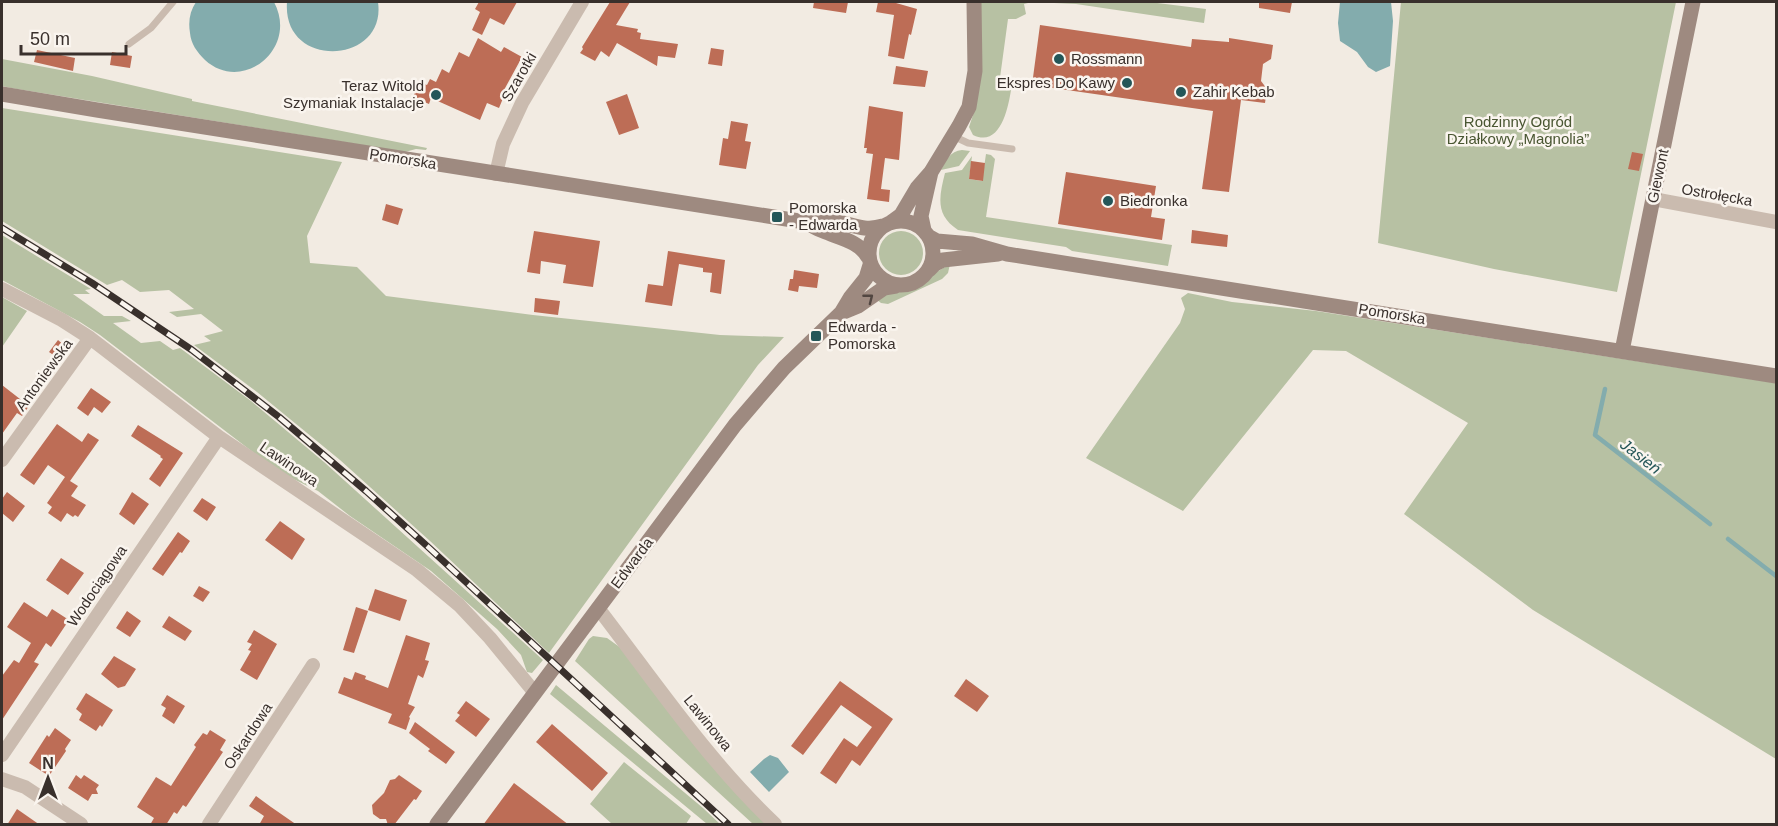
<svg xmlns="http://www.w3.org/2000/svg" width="1778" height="826" font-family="Helvetica,sans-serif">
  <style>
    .green { fill: #b7c1a3 }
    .water { fill: #83acad }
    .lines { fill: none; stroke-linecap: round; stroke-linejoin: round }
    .stream { stroke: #83acad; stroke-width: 4.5 }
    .building { fill: #bd6d56 }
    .lane { stroke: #cabbaf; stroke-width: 7 }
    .street { stroke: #cabbaf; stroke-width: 14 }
    .secondary { stroke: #9e8a80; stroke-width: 15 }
    .rail-casing { stroke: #39302c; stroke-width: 7 }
    .rail { stroke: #faf5ef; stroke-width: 4.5; stroke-dasharray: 14; stroke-linecap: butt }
    .oneway { stroke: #524641 }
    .poi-dot { fill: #245658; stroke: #faf5ef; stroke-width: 2 }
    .labels { text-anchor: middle; stroke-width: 5; stroke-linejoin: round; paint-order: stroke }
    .poi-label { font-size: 15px; fill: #39302c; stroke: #faf5ef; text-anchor: start }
    .street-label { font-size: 15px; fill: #39302c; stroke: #faf5ef }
    .park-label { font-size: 15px; fill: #495632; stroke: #faf5ef }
    .water-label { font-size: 16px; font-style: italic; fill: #245658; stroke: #faf5ef }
  </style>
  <rect width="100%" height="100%" fill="#f2ebe2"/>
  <path class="green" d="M981 2H1149L1206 9 1204 23 1076 4 1032 2 1024 4 1026 14 1016 19H1008L999 85 1011 90C1008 109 1000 148 973 135L969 127 976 106Z
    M1401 2H1676L1617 292 1494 269 1378 243Z
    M2 59 92 76 192 99V101L427 148 426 150 416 149 405 152 11 88 2 86Z
    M2 108 342 162 307 236 310 263 357 267 386 296 533 315 720 335 784 337 758 365 549 653 430 541 340 460 257 392 194 345 211 341 204 336 223 331 201 314 177 317 169 312 194 309 169 290 140 292 122 280 107 285 2 221Z
    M962 150 970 151 959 166 941 170C946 160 950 151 962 150Z
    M986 154 991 155 995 159 986 217 1172 245 1168 266 1072 251 1066 247 958 230C935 215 939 197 945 173L962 170 972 156 969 179 982 181Z
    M879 253a22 22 0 1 1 44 0a22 22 0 1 1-44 0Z
    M2 235 91 289 85 290 90 294H73L104 316H122L131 321 113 323 141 343 160 341 173 350 180 348 251 401 324 462 543 660 532 673 527 672 521 655 497 629 431 571 350 516 318 491 281 473 271 466 100 335 80 322 2 280Z
    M950 264 948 273 942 279 888 304 881 303 876 299 890 292H907L915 289 923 285 935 273Z
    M1188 293 1232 302 1316 311 1776 383V759L1533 610 1404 514 1468 423 1346 351 1313 350 1183 511 1086 458 1180 323 1185 309 1181 298Z
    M2 297 27 311 2 347Z
    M593 636 607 638 621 648 767 824H753L575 661 589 639Z
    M556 685 703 808 720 824H707L550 694Z
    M624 762 691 816 686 824H612L590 804Z"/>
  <path class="water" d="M196 2H274C299 49 242 94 205 60 197 52 191 44 190 33 188 21 190 11 196 2Z
    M287 2H378C387 65 282 70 287 2Z
    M1340 2H1391L1393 21 1390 66 1376 72 1368 67 1357 52 1340 41 1338 23Z
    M770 755 778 758 789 772 769 792 750 772 764 759Z"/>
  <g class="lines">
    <path class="stream" d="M1605 389 1595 435 1710 524
      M1728 539 1776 576"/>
  </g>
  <path class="building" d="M479 2H517L504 25 490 18 482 35 472 30 480 12 475 9Z
    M610 2H630L616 25 638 29 637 32 641 33 640 39 678 44 675 58 658 56 657 66 617 43 609 57 601 51 595 61 580 53 583 49 582 47Z
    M814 2H848L846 13 813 8Z
    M878 2H896V3L917 9 911 35 909 34 904 59 888 56 894 15 876 12Z
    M1259 2H1292L1290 13 1259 8Z
    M1040 25 1191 47 1192 39 1229 42V38L1273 45 1271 59 1263 64 1261 81 1267 89 1265 103 1241 100 1229 192 1202 189 1213 111 1032 85Z
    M478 38 501 52 504 47 522 57 504 90 506 91 499 108 487 103 480 120 431 98 429 104 413 97 419 82 427 85 430 79 436 82 442 69 449 73 459 52 469 57Z
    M711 48 724 50 722 66 708 64Z
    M37 50 75 58 73 71 34 62Z
    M112 52 132 56 130 68 110 65Z
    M896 66 928 71 925 87 893 84Z
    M627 94 639 128 619 135 606 102Z
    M869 106 903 112 899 160 885 158 881 189 890 190 889 202 867 199 873 154 866 153 867 148H864Z
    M731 121 748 124 745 141 751 142 746 169 719 165 723 138 728 139Z
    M1632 152 1643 154 1639 171 1628 169Z
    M971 161 985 163 983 181 969 179Z
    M1066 172 1156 186 1151 217 1165 219 1162 240 1058 224Z
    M386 204 403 209 398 225 382 220Z
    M1192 230 1228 235 1227 247 1191 243Z
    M534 231 600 241 593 287 563 283 566 265 541 261 540 274 527 272Z
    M668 251 725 260 721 294 710 292 712 273 703 272V268L679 264 672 306 645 302 648 284 663 286Z
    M794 270 819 274 817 288 799 286 798 292 788 290 790 279H793Z
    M535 298 560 301 558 315 534 312Z
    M58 340 66 347 58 358 49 352Z
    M2 385 29 406 22 416 17 413 2 434Z
    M91 388 111 402 102 413 94 407 88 416 77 408Z
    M57 424 82 442 88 433 99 440 70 481 78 486 71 496 86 505 78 517 75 515 73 517 67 513 61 522 48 513 52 507 47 503 65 477 48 465 34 485 20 475Z
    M138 425 183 453 160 487 149 479 163 459 160 457 161 456 131 436Z
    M7 492 25 506 13 522 2 513V499Z
    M132 492 149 504 134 525 119 514Z
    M202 498 216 507 207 521 193 511Z
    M280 521 305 539 292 560 265 540Z
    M178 532 190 541 182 553 180 552 163 576 152 569Z
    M61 558 84 573 68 595 46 580Z
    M199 586 210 592 203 602 193 596Z
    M375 589 407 600 400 621 368 610Z
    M24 602 47 617 52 609 69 620 51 647 46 643 34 662 39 664 2 720V676L14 660 19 663 31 643 7 627Z
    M356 607 368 611 354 653 343 650Z
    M127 611 141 621 130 637 116 628Z
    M169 616 192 631 185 641 162 627Z
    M254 630 277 644 257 680 240 670 251 651 248 650 252 644 247 642Z
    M406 635 430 643 425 660 429 661 423 678 418 675 408 704 415 707 409 717 410 718 406 730 388 723 392 714 338 693 344 677 352 680 355 672 366 676 365 679 388 688Z
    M114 656 136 669 125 686 118 688 101 674Z
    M966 679 989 696 977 712 954 696Z
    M840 681 893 719 860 766 852 760 836 784 820 773 844 738 857 747 872 727 841 705 803 755 791 746Z
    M86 693 113 710 102 727 100 725 96 731 79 720 82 714 76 709Z
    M167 695 185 706 174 724 162 716 166 708 161 705Z
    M466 701 490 719 476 737 455 721 460 715 457 713Z
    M415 722 455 752 446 764 428 751 430 749 409 733Z
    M552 724 608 773 592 791 536 742Z
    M55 728 71 740 65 749 66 751 49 776 29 763 47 735 49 737Z
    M210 730 226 740 220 750 223 752 186 807 183 805 177 814 174 812 166 825H150L154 818 137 807 156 777 171 786 196 747 194 745 203 733 207 735Z
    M76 775 81 779 84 775 99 785 96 789 98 794H92L88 801 68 788Z
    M399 775 422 791 416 800 414 799 394 825H388L386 819H380L373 814 372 805 384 793 390 780 395 779Z
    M514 783 569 825H483Z
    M256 796 271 807 297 825H259L264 816 249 806Z
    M17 809 40 825H7Z"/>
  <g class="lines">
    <path class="lane" d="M129 44 151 28 173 2
      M953 136 968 143 1012 149"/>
    <path class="street" d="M496 174 503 144 522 103 582 2
      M1653 199 1776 222
      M2 289 62 320 90 338 219 437 417 570 459 605 490 638 535 693
      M2 460 90 338
      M598 608C655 682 708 761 775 824
      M2 755 219 437
      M2 779 25 787 81 824
      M209 824 313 665"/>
    <path class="secondary" d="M2 94 97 110 805 222C812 222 818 220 825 220 847 221 861 233 883 226
      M869 253a32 32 0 1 1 64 0a32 32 0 1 1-64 0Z
      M805 222C811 225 817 229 823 231 839 238 859 241 868 257
      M890 223 901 215 917 188 931 172 959 126 969 107 975 71 974 2
      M924 230 921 216 931 172
      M928 236 937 241 972 244 1007 254 1776 376
      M929 270 935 264 943 260 998 254
      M841 313 858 306 884 288 896 286
      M1622 351 1693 2
      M437 824 735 425 784 368 841 313 850 298 866 278 870 265"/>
    <defs>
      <path id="rail" d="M2 228 92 283 192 350 279 417 366 491 427 546 728 824"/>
    </defs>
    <use href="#rail" class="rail-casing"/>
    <use href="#rail" class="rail"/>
  </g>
  <defs><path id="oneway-chevron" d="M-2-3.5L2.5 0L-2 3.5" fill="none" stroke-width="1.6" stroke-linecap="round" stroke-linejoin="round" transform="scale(1.5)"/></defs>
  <use class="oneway" href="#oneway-chevron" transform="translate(869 298) rotate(-38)"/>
  <g class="poi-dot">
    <circle cx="1059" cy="59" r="6"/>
    <circle cx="1127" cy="83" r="6"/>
    <circle cx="1181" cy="92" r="6"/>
    <circle cx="436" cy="95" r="6"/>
    <circle cx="1108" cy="201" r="6"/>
    <rect x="771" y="211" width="12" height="12" rx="3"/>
    <rect x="810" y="330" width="12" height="12" rx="3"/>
  </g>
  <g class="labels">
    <g class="poi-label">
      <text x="1071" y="64">Rossmann</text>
      <text x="1115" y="88" text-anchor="end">Ekspres Do Kawy</text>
      <text x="424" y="91" text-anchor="end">Teraz Witold<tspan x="424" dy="17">Szymaniak Instalacje</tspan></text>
      <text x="1193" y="97">Zahir Kebab</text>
      <text x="1120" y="206">Biedronka</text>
      <text x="789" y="213">Pomorska<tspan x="789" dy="17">- Edwarda</tspan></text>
      <text x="828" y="332">Edwarda -<tspan x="828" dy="17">Pomorska</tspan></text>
    </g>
    <g class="street-label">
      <text transform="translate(519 77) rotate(-60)" y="5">Szarotki</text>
      <text transform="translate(403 159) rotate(9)" y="5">Pomorska</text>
      <text transform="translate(1658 176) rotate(-78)" y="5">Giewont</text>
      <text transform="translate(1717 195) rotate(10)" y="5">Ostrołęcka</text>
      <text transform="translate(1392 314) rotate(9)" y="5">Pomorska</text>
      <text transform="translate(44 375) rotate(-54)" y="5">Antoniewska</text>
      <text transform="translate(289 464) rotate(34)" y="5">Lawinowa</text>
      <text transform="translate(632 563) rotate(-53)" y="5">Edwarda</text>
      <text transform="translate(97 586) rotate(-56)" y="5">Wodociągowa</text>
      <text transform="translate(708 723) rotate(51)" y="5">Lawinowa</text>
      <text transform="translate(248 736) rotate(-57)" y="5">Oskardowa</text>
    </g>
    <g class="park-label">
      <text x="1518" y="127">Rodzinny Ogród<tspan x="1518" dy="17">Działkowy „Magnolia”</tspan></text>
    </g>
    <g class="water-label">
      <text transform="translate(1641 456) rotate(38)" y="6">Jasień</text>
    </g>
  </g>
  <rect width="1778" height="826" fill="none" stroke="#39302c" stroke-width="6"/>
  <g transform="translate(48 778)" stroke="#faf5ef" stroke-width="4.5" paint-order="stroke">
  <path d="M0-4.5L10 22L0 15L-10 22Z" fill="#39302c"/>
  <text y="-9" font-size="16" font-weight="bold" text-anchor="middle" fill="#39302c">N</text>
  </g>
  <path d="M21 45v9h105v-9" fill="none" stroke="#39302c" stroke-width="3"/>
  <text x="30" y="45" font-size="18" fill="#39302c" stroke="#faf5ef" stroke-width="4.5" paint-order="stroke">50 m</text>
</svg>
